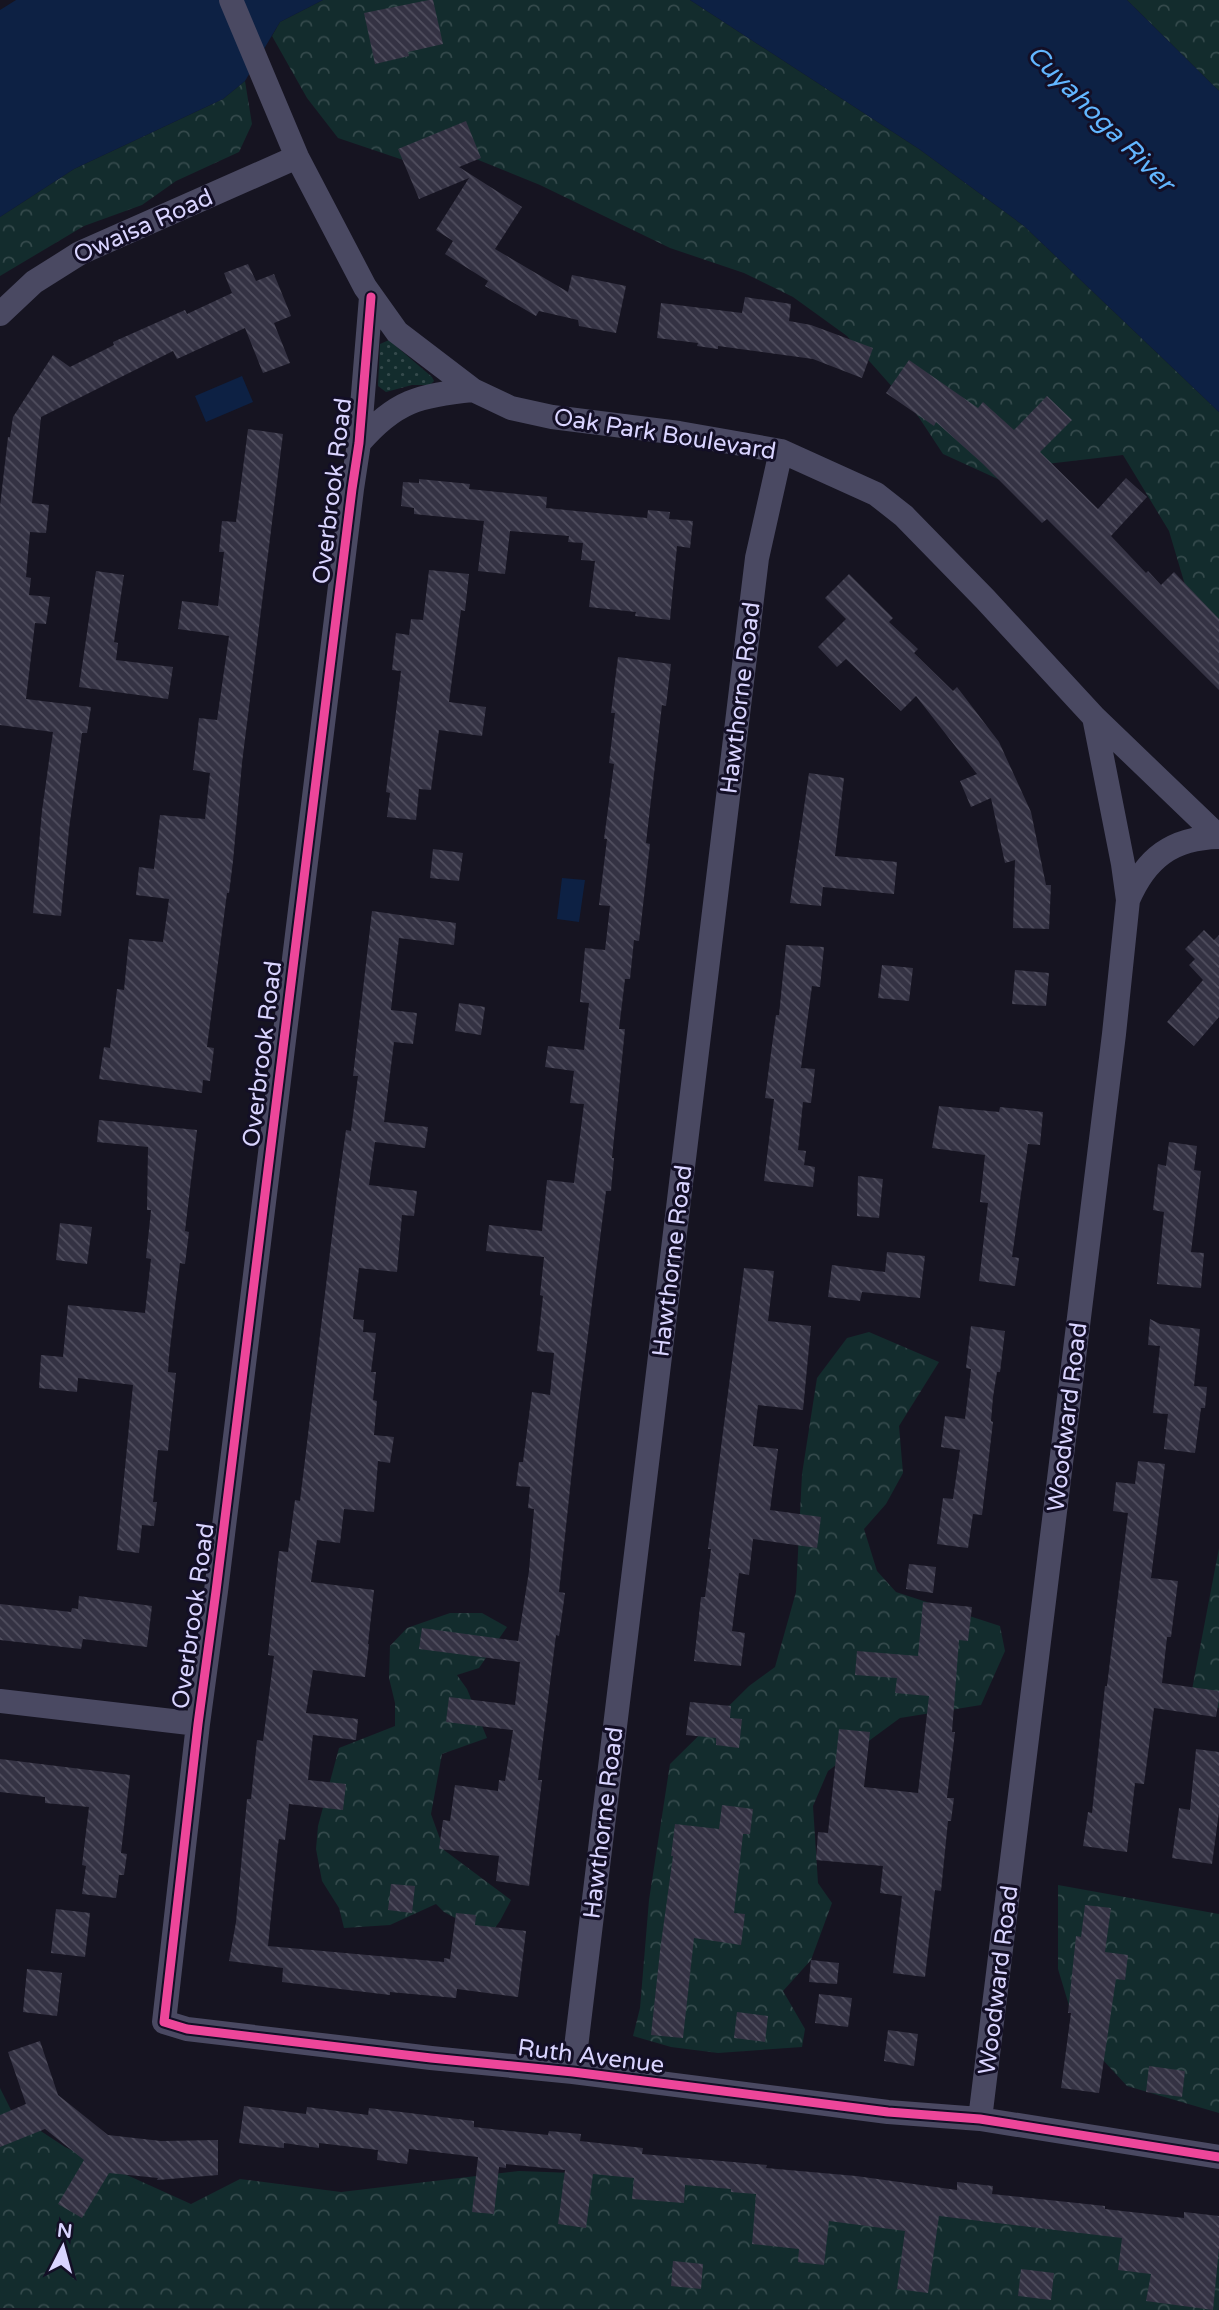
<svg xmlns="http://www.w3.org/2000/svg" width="1219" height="2310" font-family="'Varela Round',sans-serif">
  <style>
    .forest { fill: url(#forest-crowns) }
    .park { fill: url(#park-dots) }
    .water { fill: #0d2144 }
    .building { fill: url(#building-back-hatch) }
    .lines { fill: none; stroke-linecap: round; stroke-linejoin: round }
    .minor { stroke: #4a4962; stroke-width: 24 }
    .cycleway-casing { stroke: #130f26; stroke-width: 13 }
    .cycleway { stroke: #ed469a; stroke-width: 9 }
    .labels { text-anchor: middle; stroke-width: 6; stroke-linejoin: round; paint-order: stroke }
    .street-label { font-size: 24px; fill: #d9d4ff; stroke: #130f26 }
    .water-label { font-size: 26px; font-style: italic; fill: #62b6ff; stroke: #130f26 }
  </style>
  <defs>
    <pattern id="forest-crowns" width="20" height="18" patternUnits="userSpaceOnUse" patternTransform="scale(1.75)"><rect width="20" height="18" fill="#132c2d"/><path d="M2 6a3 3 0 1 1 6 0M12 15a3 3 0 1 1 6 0" fill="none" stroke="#354a4c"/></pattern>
    <pattern id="park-dots" width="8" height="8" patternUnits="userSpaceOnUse" patternTransform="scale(1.75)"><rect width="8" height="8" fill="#132c2d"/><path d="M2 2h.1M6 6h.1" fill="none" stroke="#354a4c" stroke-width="1.8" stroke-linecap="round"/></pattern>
    <pattern id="building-back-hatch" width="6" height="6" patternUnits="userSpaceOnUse" patternTransform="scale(1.75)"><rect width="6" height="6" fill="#343243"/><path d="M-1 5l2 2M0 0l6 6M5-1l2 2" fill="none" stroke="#514f5f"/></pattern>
  </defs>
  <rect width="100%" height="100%" fill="#161421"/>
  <path class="forest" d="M323 0H690L919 149 1024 226 1219 412V640L1196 622 1169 531 1123 455 1038 465 1000 480 943 454 918 416 847 336 793 297 744 273 670 248 540 185 471 157 412 163 338 138 307 98 272 36 280 22Z
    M1127 0H1219V91Z
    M245 81 252 124 239 152 176 181 142 205 84 226 0 276V217L74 169 223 99Z
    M869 1332 939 1362 899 1426 903 1473 886 1504 864 1529 877 1571 896 1592 1000 1626 1005 1651 981 1705 900 1718 828 1771 813 1806 818 1883 832 1903 811 1960 783 1991 805 2029 802 2047 718 2053 671 2047 633 2036 640 2008 649 1900 670 1764 749 1686 775 1667 796 1592 802 1474 817 1378 847 1338Z
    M1219 1548V1708L1190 1700Z
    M450 1613H482L507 1627 479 1668 457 1675 467 1689 487 1738 442 1754 431 1814 444 1850 511 1900 500 1921 489 1936 444 1912 436 1904 390 1925 344 1928 339 1908 322 1881 316 1849 318 1826 339 1748 395 1726V1703L389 1678 390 1646 407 1628Z
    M1058 1885 1219 1914V2113L1127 2086 1077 2032 1058 1969Z
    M0 2088 12 2112 65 2147 191 2204 240 2179 341 2192 519 2171 869 2184 1219 2238V2310L0 2308Z"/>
  <path class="park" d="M389 340 432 377 434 381 430 385H412L386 392 378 386 380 344Z"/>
  <path class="water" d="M16 0H323L280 22 245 81 223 99 74 169 0 217V10Z
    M690 0H1127L1219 91V412L1024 226 919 149Z
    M242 376 253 402 206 422 195 396Z
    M562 878 585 880 579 922 557 919Z"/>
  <path class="building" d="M429 0H433L443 44 408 52 409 56 375 64 364 13Z
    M466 121 481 158 459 167 522 207 495 249 568 292 572 275 626 286 616 333 579 326 578 320 539 311 536 316 485 286 488 281 445 254 453 241 436 230 469 178 419 199 398 149Z
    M248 264 256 281 274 274 291 316 274 323 290 363 263 373 245 328 177 359 173 351 41 417 32 503 49 505 46 533 30 532 26 577 31 578 29 595 50 597 46 624 35 623 26 699 91 707 87 733H82L69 829 61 916 33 913 42 811 53 732 0 725V506L8 437H10L13 417 53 355 70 367 114 345 113 342 185 310 187 314 232 293 224 273Z
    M745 297 791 304 789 321 811 325 873 348 862 378 813 359 718 346V349L697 346 698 343 657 338 661 303 742 313Z
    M909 360 978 408 983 402 1014 430 1047 396 1072 420 1040 452 1098 509 1126 478 1147 497 1111 536 1146 573 1148 571 1161 585 1174 572 1219 619V690L1057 529 1047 519 1042 523 983 464 936 422 934 426 886 393Z
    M248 429 283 434 242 763 233 861 229 893H227L207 1047 214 1048 210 1081 203 1080 202 1093 99 1079 104 1047 110 1048 117 989 124 990 129 939 163 942 169 899 136 895 139 867 154 869 160 815 205 819 210 773 193 770 199 718 217 720 229 636 178 629 182 601 218 606 224 552H219L222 521 236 522Z
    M419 479 470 484 469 489 547 497 546 508 647 518 648 510 670 512 669 519 693 521 690 548 677 546 670 620 635 616 636 612 589 607 595 561 581 560 583 543 568 542 569 536 510 531 505 574 478 571 484 521 414 514V508L401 506 403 482 419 483Z
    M429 570 469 574 465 611 461 610 449 702 486 707 482 736 439 730 431 790 419 789 416 820 387 817 390 793 386 792 401 671 392 670 396 633 409 635 411 619 423 620Z
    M96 571 124 575 114 642 118 643 116 660 173 667 168 699 79 687Z
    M849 574 893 618 889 622 918 649 914 653 953 691 957 687 999 742 1031 812 1046 885H1051L1049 929 1013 928 1015 860 1005 863 991 798 971 807 960 781 977 774 916 696 901 711 846 659 837 667 818 647 846 619 825 598Z
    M618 657 671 664 666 706 662 705 646 843 650 844 639 941 634 940 630 979H625L619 1029H625L612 1158H614L611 1191H606L577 1423 559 1592 565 1593 559 1636 556 1635 538 1780H542L529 1886 496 1881 499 1856 439 1849 443 1820 450 1821 455 1785 498 1791 499 1780 505 1781 513 1730 446 1722 449 1697 515 1705 520 1662 419 1649 422 1628 518 1641 529 1571 534 1509 528 1508 530 1487 516 1486 519 1462H523L532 1392 550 1395 554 1353 537 1351 543 1296 540 1295 544 1257 486 1251 489 1225 542 1231 547 1180 574 1183 584 1104 570 1103 574 1071 545 1067 548 1046 584 1050 589 1003 580 1002 585 948 605 950 610 906 599 905 607 839H604L614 764 609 763 615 713H611Z
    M809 773 844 778 835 856 897 862 894 894 823 887 821 906 790 903Z
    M433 849 463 853 459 881 430 878Z
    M372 911 456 923 454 945 399 938 391 1010 417 1013 413 1044 394 1042 384 1122 428 1127 425 1148 375 1142 369 1185 417 1191 414 1216 402 1215 397 1272 359 1268 353 1319 364 1320 363 1332 376 1333 371 1372H376L373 1400 377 1401 374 1435 394 1437 390 1463 378 1461 374 1512 344 1509 340 1543 317 1540 311 1582 374 1590 368 1644H369L365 1677 313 1670 306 1713 358 1719 356 1740 313 1735 308 1780 346 1784 343 1810 289 1804 285 1840 279 1839 278 1845 268 1946 444 1962V1958L450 1959 456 1913 476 1915 475 1925 526 1931 518 1997 457 1989 456 1998 390 1992V1995L282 1982 283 1968 229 1961 236 1922 247 1799H251L257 1740 263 1741 274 1656 268 1655 279 1551 288 1552 295 1500 300 1501 337 1194 346 1130 351 1131 358 1076H353Z
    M1204 930 1214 940 1219 935V1017L1194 1046 1167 1022 1203 980 1189 965 1195 959 1185 949Z
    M786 945 824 947 820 987 812 986 801 1068 815 1069 811 1103 803 1102 798 1150 806 1151 804 1165 815 1167 813 1187 764 1181 774 1099 765 1098 776 1015H779Z
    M882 965 913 968 909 1001 878 998Z
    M1015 970 1049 973 1046 1006 1012 1004Z
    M459 1003 485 1007 481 1035 455 1031Z
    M939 1106 999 1112 1000 1107 1043 1112 1040 1145 1028 1144 1012 1257 1019 1258 1015 1286 979 1281 988 1203 980 1202 985 1155 932 1148Z
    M99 1120 197 1130 185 1231 189 1232 185 1264 180 1263 169 1357 168 1372 176 1373 168 1451 158 1450 153 1502H157L154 1526 142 1525 139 1553 117 1550 133 1385 78 1378 77 1392 39 1388 41 1355 63 1357 68 1305 145 1313 151 1259 146 1258 151 1210H147L148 1147 97 1142Z
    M1169 1142 1197 1146 1194 1170 1201 1171 1191 1252 1204 1253 1201 1288 1157 1284 1164 1212 1153 1210 1158 1164 1166 1166Z
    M858 1176 883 1179 879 1218 857 1216Z
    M60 1223 92 1227 87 1264 56 1260Z
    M887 1252 925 1256 920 1298 862 1292 860 1301 828 1297 832 1265 885 1272Z
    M744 1268 774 1271 768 1321 811 1326 803 1410 758 1405 753 1446 778 1449 770 1510 821 1517 817 1548 753 1539 749 1575 739 1573 732 1631 745 1633 741 1666 694 1661 701 1597H705L711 1549H708Z
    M1150 1319 1160 1324 1200 1329 1194 1386 1207 1387 1205 1408H1201L1195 1453 1164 1449 1168 1414 1153 1413 1160 1346 1148 1345Z
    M971 1326 1005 1331 1000 1372H997L993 1397 991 1421 993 1422 982 1515 973 1514 968 1548 937 1544 943 1498 953 1499 960 1450 941 1447 945 1416 965 1419 971 1369 966 1368Z
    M1138 1461 1165 1464 1151 1578 1178 1581 1171 1637H1167L1162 1683 1219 1691V1699L1216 1717 1154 1708 1144 1784 1135 1783 1127 1852 1083 1846 1088 1812 1092 1813 1105 1686H1107L1128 1513 1113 1511 1116 1482 1135 1484Z
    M909 1564 936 1567 933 1593 906 1589Z
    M79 1596 152 1606 147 1647 83 1639 81 1649 0 1640V1604L71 1612 72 1608 78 1609Z
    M923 1602 972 1607 968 1641 959 1640 952 1732H955L947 1798H954L951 1821H948L941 1891 935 1890 925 1977 893 1973 902 1896 880 1893 883 1866 816 1860 818 1832 828 1833 839 1729 870 1732 864 1787 918 1793 929 1696 895 1693 897 1678 855 1675 857 1651 918 1656Z
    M690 1702 731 1706 730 1718 742 1719 739 1748 716 1745V1738L686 1735Z
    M1196 1749 1219 1752V1812L1212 1864 1172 1858 1179 1808 1190 1810Z
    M0 1759 130 1775 121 1853 127 1854 124 1875H119L116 1898 82 1894 86 1866 82 1865 89 1807 45 1803V1797L0 1792Z
    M722 1805 753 1809 750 1834H743L734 1913 745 1914 741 1945 694 1938 683 2038 651 2035 660 1951 673 1856H671L675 1824 719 1829Z
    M391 1884 415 1886 412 1913 388 1910Z
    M1085 1905 1111 1908 1105 1952 1128 1955 1125 1980 1116 1979 1099 2093 1061 2088 1071 2013H1068L1076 1936 1081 1937Z
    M56 1909 90 1913 85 1957 51 1953Z
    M811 1960 839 1963 837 1984 809 1982Z
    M27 1969 62 1973 57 2016 23 2012Z
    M819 1994 852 1998 848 2027 815 2023Z
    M737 2012 768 2016 765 2042 734 2038Z
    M888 2030 918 2034 914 2066 884 2061Z
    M40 2041 58 2095 108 2135 161 2141 218 2140V2175L157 2180 158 2178 109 2173 82 2218 58 2204 84 2160 45 2129 0 2147V2115L26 2104 8 2052Z
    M1149 2066 1185 2071 1182 2097 1146 2092Z
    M244 2106 306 2114 307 2107 368 2115 369 2108 474 2121V2127L548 2135 549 2131 581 2134 580 2141 643 2148 642 2154 767 2165 766 2168 856 2176 957 2190V2182L993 2186 992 2194 1105 2206V2209L1184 2218V2212L1219 2216V2248L1213 2310 1146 2301 1151 2274 1118 2270 1122 2238 939 2216 928 2293 897 2289 905 2231 829 2221 824 2265 798 2262 799 2249 752 2244 756 2194 731 2192V2189L685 2185 684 2203 632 2199 634 2178 593 2174 586 2228 558 2224 565 2170 506 2164V2168L499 2167 494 2214 472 2212 478 2157 409 2149 407 2164 377 2160 378 2150 319 2143V2148L284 2143V2148L239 2143Z
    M673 2261 703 2264 701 2289 671 2286Z
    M1021 2269 1054 2273 1051 2300 1018 2296Z"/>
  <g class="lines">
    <path class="minor" d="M231 0 297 157 365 287 397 332 473 390 511 408 552 417 679 433 781 451 876 494 904 516 985 599 1094 717 1219 837
      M371 297 359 443 352 489 216 1591 198 1724 164 2022 187 2029 431 2058 573 2072 888 2112 980 2119 1219 2157
      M0 314 34 282 80 253 297 157
      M359 443C395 401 420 395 473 390
      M1128 900C1146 858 1172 838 1219 837
      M0 1701 198 1724
      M573 2072 757 558 781 451
      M980 2119 1114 1034 1128 900 1123 864 1094 717"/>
    <defs>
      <path id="cycleway" d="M371 297 359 443 352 489 216 1591 198 1724 164 2022 187 2029 431 2058 573 2072 888 2112 980 2119 1219 2157"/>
    </defs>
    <use href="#cycleway" class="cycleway-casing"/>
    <use href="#cycleway" class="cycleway"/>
  </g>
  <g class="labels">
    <g class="street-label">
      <text transform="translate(143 226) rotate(-24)" y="8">Owaisa Road</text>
      <text transform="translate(665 434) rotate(9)" y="8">Oak Park Boulevard</text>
      <text transform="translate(332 491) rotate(-83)" y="8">Overbrook Road</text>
      <text transform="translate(740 698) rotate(-83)" y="8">Hawthorne Road</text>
      <text transform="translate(262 1054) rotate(-83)" y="8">Overbrook Road</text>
      <text transform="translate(672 1261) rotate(-83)" y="8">Hawthorne Road</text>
      <text transform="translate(1067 1417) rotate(-83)" y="8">Woodward Road</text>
      <text transform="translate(193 1616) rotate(-82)" y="8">Overbrook Road</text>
      <text transform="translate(603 1823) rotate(-83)" y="8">Hawthorne Road</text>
      <text transform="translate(998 1980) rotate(-83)" y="8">Woodward Road</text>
      <text transform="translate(591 2056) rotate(7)" y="8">Ruth Avenue</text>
    </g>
    <g class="water-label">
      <text transform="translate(1101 118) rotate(45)" y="9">Cuyahoga River</text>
    </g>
  </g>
  <g transform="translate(63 2247) rotate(6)" stroke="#130f26" stroke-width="5" paint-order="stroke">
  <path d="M0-5L12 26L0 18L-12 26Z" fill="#d9d4ff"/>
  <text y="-10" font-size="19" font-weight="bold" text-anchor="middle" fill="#d9d4ff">N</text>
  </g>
</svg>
